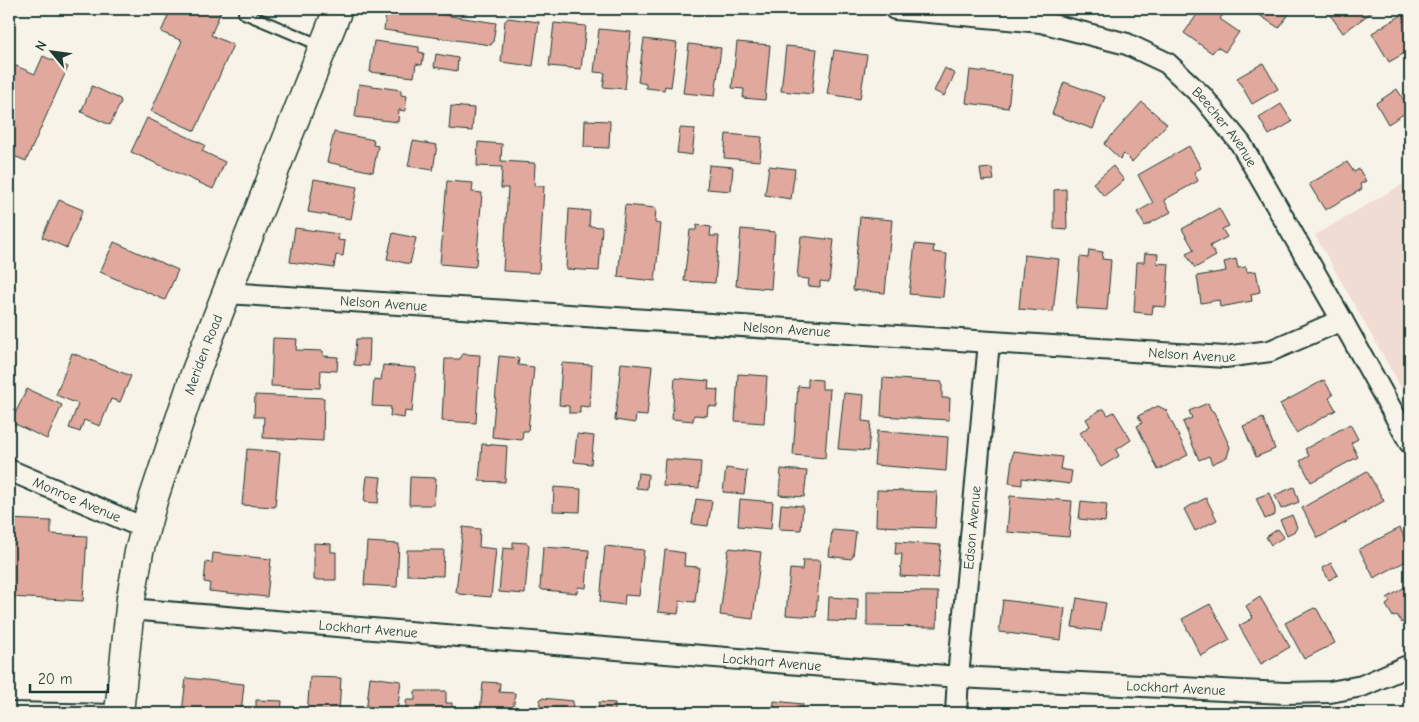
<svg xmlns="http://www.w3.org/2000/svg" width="1419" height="722" font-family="'Comic Neue',sans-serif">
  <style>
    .built { fill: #f0dcd2 }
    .building { fill: #e1a89d; stroke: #1f3d34 }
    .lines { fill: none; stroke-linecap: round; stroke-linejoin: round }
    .service-casing { stroke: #1f3d34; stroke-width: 14 }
    .minor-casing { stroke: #1f3d34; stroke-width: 24 }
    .primary-casing { stroke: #1f3d34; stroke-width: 31 }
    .service { stroke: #f7f3e8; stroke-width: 10 }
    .minor { stroke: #f7f3e8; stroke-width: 20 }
    .primary { stroke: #f7f3e8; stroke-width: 28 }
    .labels { text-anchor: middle; stroke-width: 4; stroke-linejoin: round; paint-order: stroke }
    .street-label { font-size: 14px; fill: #1f3d34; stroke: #f7f3e8 }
  </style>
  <rect width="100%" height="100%" fill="#f7f3e8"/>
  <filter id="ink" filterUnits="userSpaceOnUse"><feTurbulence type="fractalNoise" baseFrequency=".02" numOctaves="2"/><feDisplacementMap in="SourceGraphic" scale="10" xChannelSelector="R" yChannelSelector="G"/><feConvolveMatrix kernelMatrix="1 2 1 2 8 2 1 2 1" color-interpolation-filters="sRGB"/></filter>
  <g filter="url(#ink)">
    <path class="built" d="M1410 180V403L1315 235Z"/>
    <path class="building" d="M152 9H222L211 35 233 45 195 131 151 111 182 41 161 32 168 16Z
      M383 9H445L444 15 496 23 493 42 491 45 384 30 386 14 382 13Z
      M1201 9H1227L1220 19 1239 32 1225 52 1217 47 1212 53 1184 33Z
      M1264 9H1292L1279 28 1259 15Z
      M1326 9H1376L1343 33Z
      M1410 10V50L1389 62 1372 33Z
      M508 18 539 22 533 66 501 62 505 21Z
      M554 23 586 26 581 69 549 66Z
      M599 29 631 32 625 89 603 87 605 73 594 72Z
      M644 39 677 43 671 87 665 86 664 90 646 88V84L638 82Z
      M374 41 419 47V52L424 53 422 65 416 64 414 77 370 72Z
      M737 42 770 45 765 100 743 98 744 89 732 88Z
      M689 44 721 48 715 96 683 93Z
      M786 46 817 49 812 94 781 91Z
      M834 50 867 55 860 99 827 94Z
      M436 54 458 58 457 71 434 67Z
      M43 56 68 67 26 161 9 154V63L35 74Z
      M1263 63 1278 89 1252 104 1237 78Z
      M945 68 955 74 944 96 934 91Z
      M970 70 1012 75 1008 108 966 103Z
      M1064 82 1105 97 1093 129 1052 114Z
      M359 84 401 90V95L407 96 405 111 399 110 398 122 355 117Z
      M92 86 120 99 121 102 110 125 81 112Z
      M1397 89 1410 110 1388 124 1376 103Z
      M1142 102 1167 124 1132 162 1124 154 1120 159 1104 144Z
      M1281 104 1292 122 1269 135 1259 118Z
      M451 106 474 108 472 131 449 129Z
      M147 118 205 145 202 151 225 162 213 189 131 152Z
      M585 120 610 121 609 148 584 147Z
      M680 128 695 129 692 155 677 153Z
      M334 132 374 140 373 145 378 146 373 172 327 162Z
      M726 134 762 137 760 161 724 158Z
      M413 141 437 145 433 170 408 166Z
      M478 142 502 144 501 161 534 163 535 164 534 186H544L539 273 503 271 508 188H501L502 167 477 166Z
      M1189 146 1201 168 1194 172 1198 181 1164 200 1171 212 1145 226 1137 212 1153 203 1138 175Z
      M1347 162 1354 172 1359 169 1366 181 1360 184 1362 189 1325 210 1309 184Z
      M709 165 733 167 731 191 707 189Z
      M769 166 795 169 791 199 765 195Z
      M1113 166 1124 180 1104 196 1093 183Z
      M992 168 994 180 982 181 980 169Z
      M314 179 357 187 351 219 308 212Z
      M447 181 473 183 472 192 482 193 476 265 475 267 440 264Z
      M1066 189 1067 230 1054 229V190Z
      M59 200 83 210 67 248 42 237Z
      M625 205 656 208 655 223 661 224 655 281 618 277Z
      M1219 208 1229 226 1222 229 1227 237 1210 246 1216 256 1195 268 1186 254 1194 250 1182 229Z
      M569 209 590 211 589 226 602 227 599 271 566 269Z
      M860 217 892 220 885 293 853 290Z
      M697 225 711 227 710 236H719L715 283 684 281 690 230H696Z
      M295 228 339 234 338 240 345 241 343 256 336 255 334 268 290 262Z
      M741 229 775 232 771 289 736 286Z
      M393 233 416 238 410 264 387 259Z
      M801 236 834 240 829 282 820 281V287L808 286 809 279 797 278Z
      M114 242 178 270 165 300 100 272Z
      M915 244 934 246 933 252 947 254 943 297 909 294Z
      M1089 250 1103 252 1102 259 1111 260 1107 310 1076 308 1080 257 1088 258Z
      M1145 253 1158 254 1157 263 1169 264 1166 307 1153 306 1152 314 1134 312 1137 262H1144Z
      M1024 255 1059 259 1053 312 1019 309Z
      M1236 259 1238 268 1246 267 1247 272 1256 271 1260 292 1251 294 1252 301 1220 307 1219 300 1201 303 1197 276 1226 271 1224 262Z
      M273 338 297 339 296 350 323 351V356L338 357 337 371 321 370 320 388 271 386Z
      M356 339H370L369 366 354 365Z
      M72 353 131 376 120 402 111 399 100 426 84 420 80 432 69 428 78 404 56 395Z
      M463 354 480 355 476 423 442 421 445 359H460Z
      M499 356 519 358 518 365 534 367 528 431H523L522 440 492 437Z
      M562 363 592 365 590 407 580 406V413H569V406L559 405Z
      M621 363 652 366 647 416 636 415 635 423 615 420Z
      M383 365 416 368 412 412 405 411 404 418 390 416 391 407 372 406 374 379 381 380Z
      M738 374 767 376 764 423 735 421Z
      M675 378 709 381 708 389 718 390 717 407 708 406 707 416 694 415 693 421 672 419Z
      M883 378 942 382V398H950L949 420 881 416Z
      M808 379 822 380V389H830L825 458 793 455 798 386 808 387Z
      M1324 380 1333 395 1329 398 1336 410 1296 433 1280 404Z
      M27 389 62 405 47 439 11 422Z
      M844 393 864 395 862 421 871 422 868 451 838 449Z
      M255 395 324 398 323 441 263 438 264 417H254Z
      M1208 403 1211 410 1214 412 1230 447 1227 457 1212 464 1209 456 1199 460 1183 422 1192 418 1189 411Z
      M1158 406 1166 410 1188 455 1158 470 1137 426 1142 423 1138 416Z
      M1102 409H1104L1108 415 1114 412 1131 440 1116 450 1119 456 1101 467 1080 433 1090 426 1086 419Z
      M1263 418 1275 449 1256 457 1243 426Z
      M1350 424 1358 439 1351 443 1358 457 1311 482 1300 461 1309 456 1305 449Z
      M877 431 948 437 946 471 874 465Z
      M577 434 594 436 591 464 574 462Z
      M482 444 507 446 505 482 479 481Z
      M247 449 280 452 275 507 242 505Z
      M1013 451 1062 457 1060 469 1072 471 1070 484 1022 478V485L1009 483Z
      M665 459 701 462 699 488 663 486Z
      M726 468 747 471 744 494 723 492Z
      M781 469 807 471 804 497 779 495Z
      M1367 471 1384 501 1318 538 1302 508Z
      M638 473 648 474 647 489 636 488Z
      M367 476 381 477 378 503 364 502Z
      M410 477 436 478 434 505H409Z
      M554 487 581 489 580 512 553 511Z
      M1294 487 1299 502 1281 509 1275 495Z
      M877 490 937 492 935 528 876 526Z
      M1269 493 1275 509V515L1265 519 1256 498Z
      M1010 496 1072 501 1069 537 1007 532Z
      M1206 498 1217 520 1195 531 1184 509Z
      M696 499 712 501 708 526 692 524Z
      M740 499 773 502 771 529 738 526Z
      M1081 501 1107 504 1105 522 1079 519Z
      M781 504 803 506 801 530 779 529Z
      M1292 515 1297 527 1295 531 1287 535 1280 520Z
      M9 519 51 521V534L87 536 83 601 9 597Z
      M463 527 480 529 479 547 496 549 491 597 459 594 456 592Z
      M1400 528 1410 548V559L1374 578 1359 549Z
      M1278 529 1284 537 1271 545 1266 537Z
      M832 530 856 532 853 556 851 559 829 556Z
      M367 542 399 544 397 587 364 585Z
      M513 542 527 543 529 545 525 594 499 592 503 548 513 549Z
      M896 542 941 545 938 578 900 576 902 554H895Z
      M314 543 331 544V552H336V580H314Z
      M605 546 644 550 639 596 625 595 624 605 600 602Z
      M543 547 589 550 586 588 578 587 577 593 543 590 540 588Z
      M730 548 761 552 753 619 720 615 728 551Z
      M407 550H444L443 576 407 575Z
      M665 550 685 553 684 566 699 567 695 602 680 601 678 614 658 612Z
      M213 553 271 559 267 597 209 591 210 583 204 582 206 562 212 563Z
      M803 560H820L816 617 786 615 790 569 802 570Z
      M1331 563 1338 575 1329 580 1322 568Z
      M1410 584V619L1402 623 1397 615 1393 617 1386 605 1390 602 1387 598Z
      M867 591 938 592 937 627 867 626Z
      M829 597 858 599 857 622 828 621Z
      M1260 597 1290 647 1261 664 1239 626 1253 618 1246 606Z
      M1077 598 1106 603 1101 631 1072 627Z
      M1003 600 1065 608 1061 640 999 632Z
      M1210 604 1230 640 1201 656 1182 619Z
      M1314 608 1317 609 1335 643 1304 659 1285 623Z
      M310 677 341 678 339 713H307Z
      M370 677 401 681 397 713H366Z
      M186 678 244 684 241 713H182Z
      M485 682 500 683 499 692 515 693 513 713H480L483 683Z
      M415 691H446V703H452V713H406V700H415Z
      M542 698 573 701 572 713H539L540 700Z
      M256 700 282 701 281 713H256Z
      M774 701 803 704 801 713H773Z
      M599 702 615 703V713H598Z
      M1409 708 1410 713H1399Z
      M651 709 685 710V713H650Z
      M719 710 745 712 746 713H718Z"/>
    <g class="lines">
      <defs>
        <path id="service" d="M246 9 244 13 322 46
          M9 708 118 710"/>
        <g id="minor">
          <path id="s1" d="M895 9 1041 22 1127 44 1167 63 1203 97 1241 144 1342 320 1410 443"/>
          <path id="s2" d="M226 293 1225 357 1270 351 1342 320"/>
          <path id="s3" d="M9 470 144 528"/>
          <path id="s4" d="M129 609 958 677 1285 693 1330 692 1362 686 1410 665"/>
          <path id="s5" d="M956 713 958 677 989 342"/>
        </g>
        <g id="primary">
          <path id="s6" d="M119 713 131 598 139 552 154 497 196 371 338 9"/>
        </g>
      </defs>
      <use href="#service" class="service-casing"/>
      <use href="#minor" class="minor-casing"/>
      <use href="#primary" class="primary-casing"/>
      <use href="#service" class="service"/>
      <use href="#minor" class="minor"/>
      <use href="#primary" class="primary"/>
    </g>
  </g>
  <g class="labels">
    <g class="street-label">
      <text dy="5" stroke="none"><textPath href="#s1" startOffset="366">Beecher Avenue</textPath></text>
      <text dy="5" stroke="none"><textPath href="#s2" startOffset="158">Nelson Avenue</textPath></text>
      <text dy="5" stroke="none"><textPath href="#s2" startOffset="562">Nelson Avenue</textPath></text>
      <text dy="5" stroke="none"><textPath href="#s2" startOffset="968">Nelson Avenue</textPath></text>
      <text dy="5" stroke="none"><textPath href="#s6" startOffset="370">Meriden Road</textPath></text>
      <text dy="5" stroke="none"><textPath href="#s3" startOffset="74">Monroe Avenue</textPath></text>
      <text dy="5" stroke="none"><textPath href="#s5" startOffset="186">Edson Avenue</textPath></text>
      <text dy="5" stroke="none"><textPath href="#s4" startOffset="240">Lockhart Avenue</textPath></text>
      <text dy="5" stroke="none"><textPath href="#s4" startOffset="645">Lockhart Avenue</textPath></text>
      <text dy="5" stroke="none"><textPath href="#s4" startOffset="1050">Lockhart Avenue</textPath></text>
    </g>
  </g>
  <rect width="1419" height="722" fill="none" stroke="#f7f3e8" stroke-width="30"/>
  <rect x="15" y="15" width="1389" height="692" fill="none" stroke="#1f3d34" stroke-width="2" filter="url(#ink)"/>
  <g transform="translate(52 52) rotate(299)" stroke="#f7f3e8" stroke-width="4" paint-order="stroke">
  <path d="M0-4L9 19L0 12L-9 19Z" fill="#1f3d34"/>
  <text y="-8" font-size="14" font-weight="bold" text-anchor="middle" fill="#1f3d34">N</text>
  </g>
  <path d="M30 684v8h78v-8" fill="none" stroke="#1f3d34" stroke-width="2.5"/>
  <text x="38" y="684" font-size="15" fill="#1f3d34" stroke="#f7f3e8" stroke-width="4" paint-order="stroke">20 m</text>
</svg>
